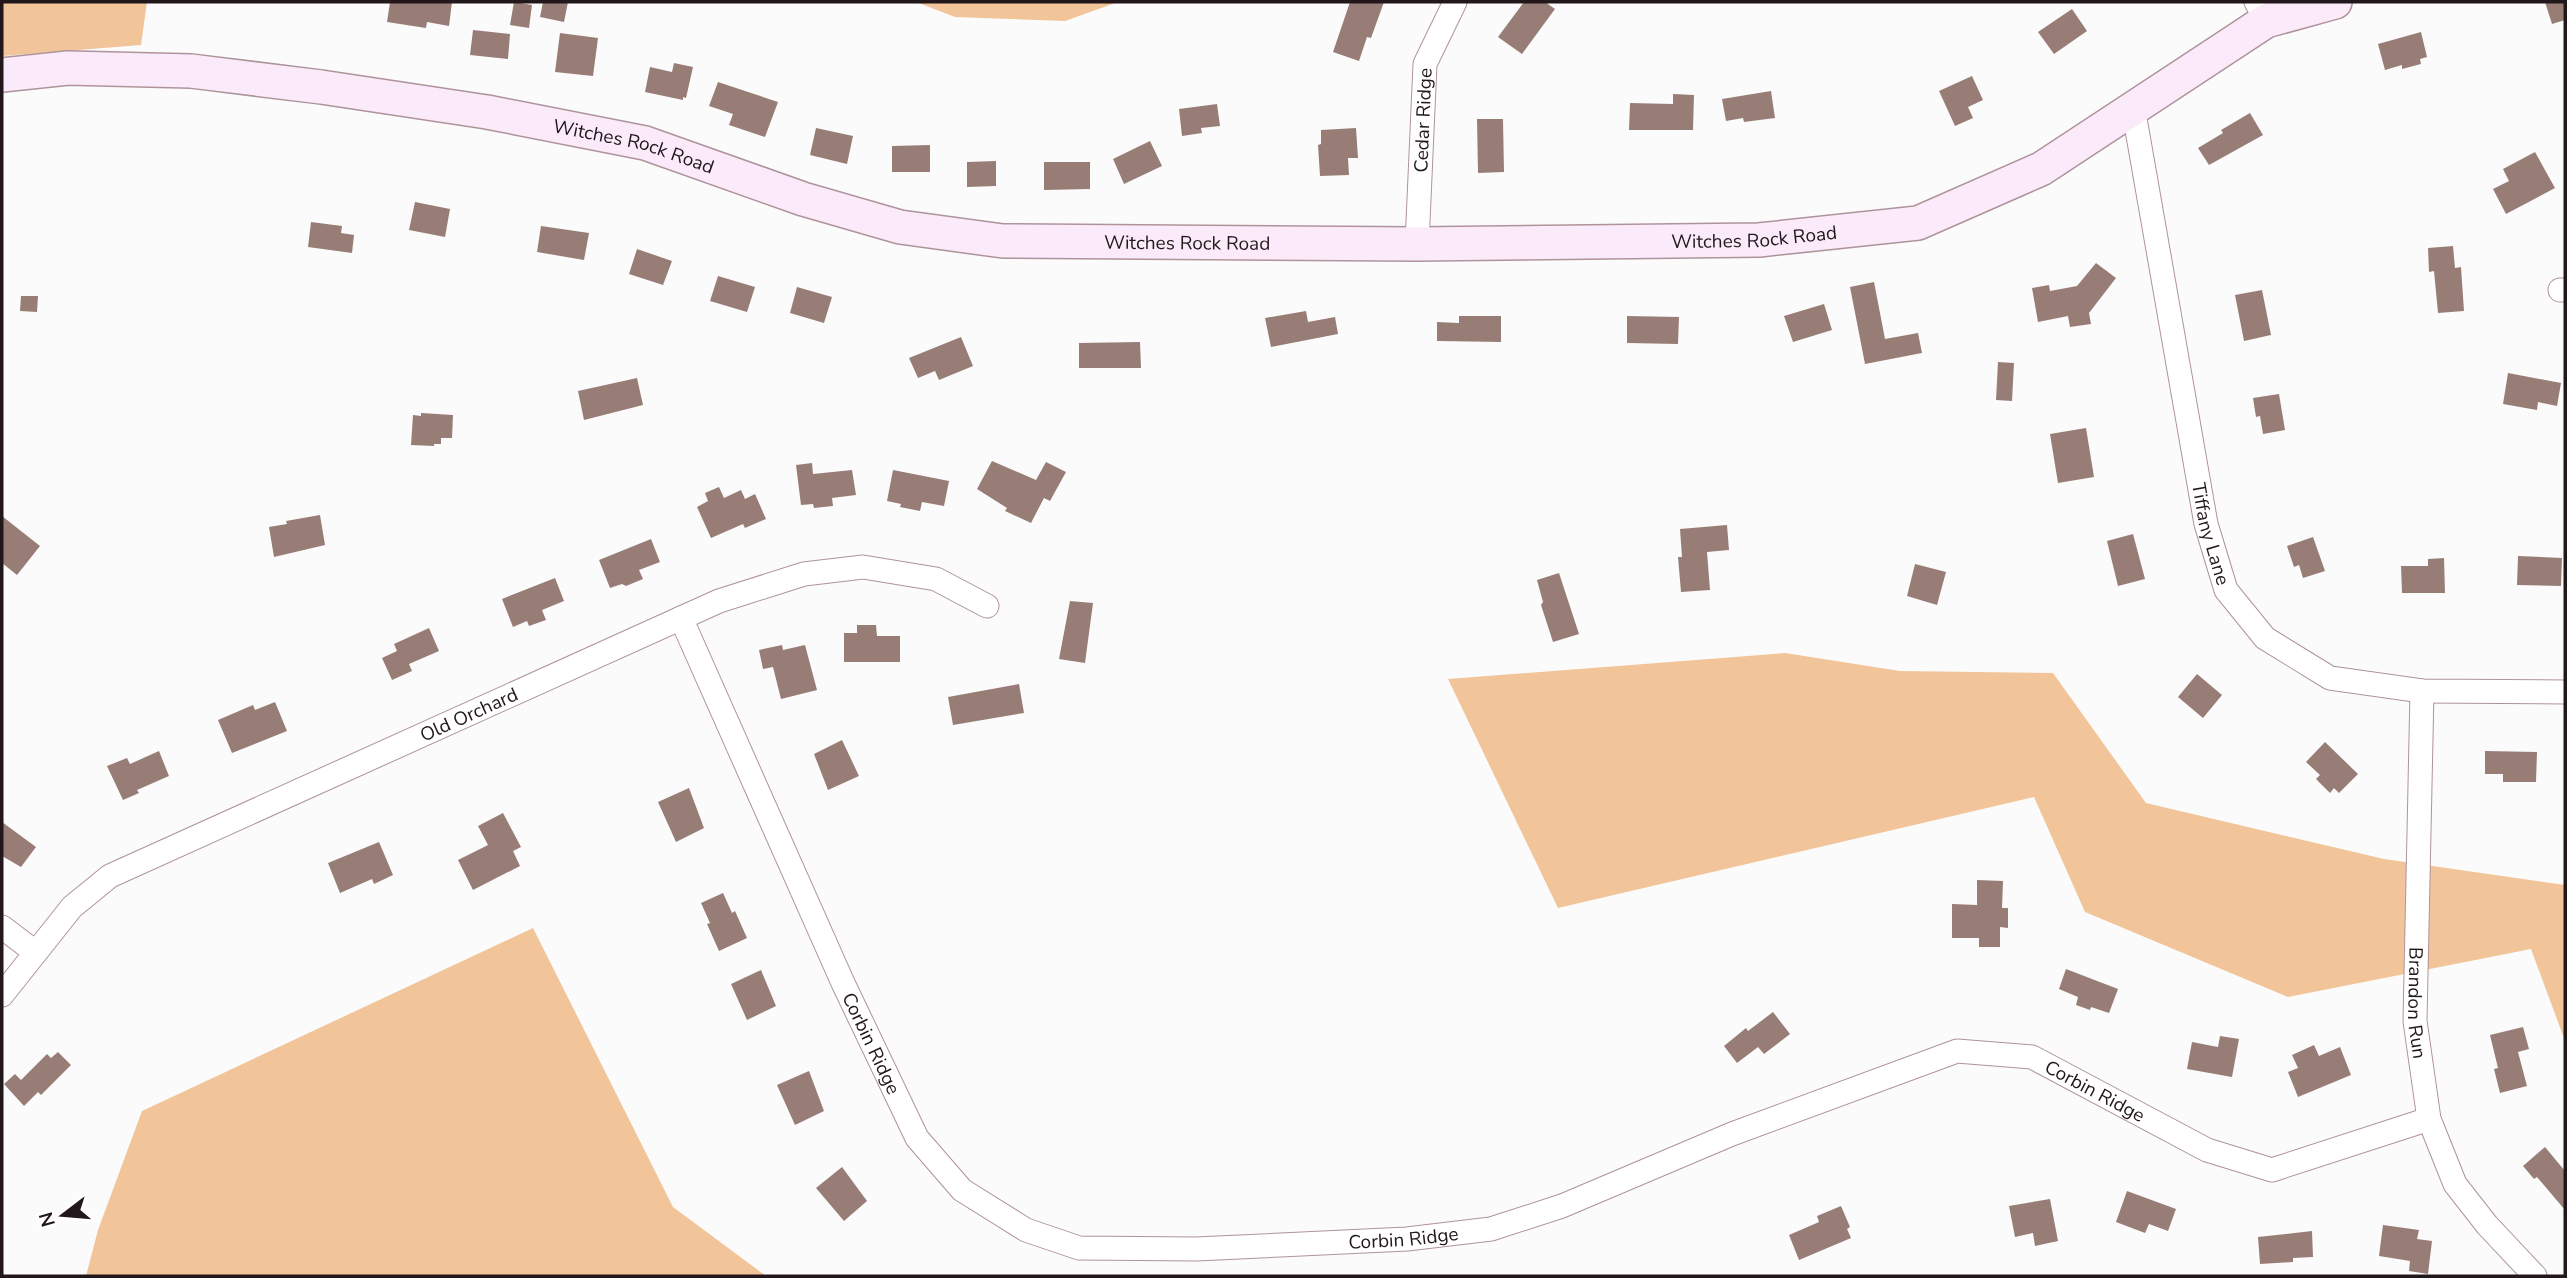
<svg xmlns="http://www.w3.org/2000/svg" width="2567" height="1278" font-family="'Nunito Sans',sans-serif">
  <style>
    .green { fill: #f1c599 }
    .building { fill: #987d77 }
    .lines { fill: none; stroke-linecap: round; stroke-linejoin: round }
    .street-casing { stroke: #af939a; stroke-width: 25 }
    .secondary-casing { stroke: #af939a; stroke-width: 36 }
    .street { stroke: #fff; stroke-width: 23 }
    .secondary { stroke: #fbebfa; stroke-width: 33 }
    .labels { text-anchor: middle; stroke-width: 6; stroke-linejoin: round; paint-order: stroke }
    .street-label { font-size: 19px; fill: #22171a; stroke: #fff }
  </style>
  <rect width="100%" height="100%" fill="#fbfbfb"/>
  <path class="green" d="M2 2H147L141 45 2 56Z
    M916 2H1118L1065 21 955 17Z
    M1785 653 1900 671 2053 673 2146 803 2384 859 2565 885V1041L2531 949 2288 997 2085 912 2034 797 1558 908 1448 679Z
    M533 928 673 1207 766 1276H86L98 1230 142 1111Z"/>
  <path class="building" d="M390 2H452L449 26 427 22 426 28 387 22Z
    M514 2 532 5 529 28 510 25Z
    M543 2H568L564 22 540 17Z
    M1350 2H1384L1371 38 1367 37 1359 61 1333 52Z
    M1524 2H1545L1555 9 1522 54 1498 37Z
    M2545 2H2565V20L2552 24Z
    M2072 9 2087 31 2054 54 2038 32Z
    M473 30 510 34 508 59 470 55Z
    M2421 32 2427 57 2420 59 2421 64 2402 69V65L2385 70 2378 44Z
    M560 33 598 38 593 76 555 72Z
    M674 63 693 67 686 98 683 97V100L645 92 650 67 672 72Z
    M1972 76 1983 100 1968 107 1973 118 1955 126 1939 91Z
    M718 82 778 102 765 137 729 125 733 114 709 106Z
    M1771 91 1775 118 1744 122 1743 118 1726 121 1722 99Z
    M1673 94 1694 95 1693 130H1629L1630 103 1673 104Z
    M1217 104 1220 126 1201 128 1202 133 1182 136 1179 109Z
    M2250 113 2263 135 2209 165 2198 148 2223 133 2221 130Z
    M1477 119H1503L1504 172 1478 173Z
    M816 128 853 136 847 164 810 155Z
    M1356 128 1358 158H1348L1349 175 1320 176 1318 145 1321 144V130Z
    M1150 141 1162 166 1124 184 1113 159Z
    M930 145V172H892V146Z
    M2535 152 2555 188 2506 214 2493 189 2509 181 2503 169Z
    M996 161V186L967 187V162Z
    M1044 162H1090V189L1044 190Z
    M415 202 450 209 445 237 409 230Z
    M311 222 342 226 341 233 354 235 352 253 308 247Z
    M541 226 589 233 584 260 537 252Z
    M2453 246 2455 268 2461 267 2464 311 2438 313 2434 271 2429 272 2428 248Z
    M637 249 672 261 663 285 629 274Z
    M2096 263 2116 278 2089 313 2091 324 2070 327 2068 316 2038 322 2032 288 2049 285 2050 291 2077 286Z
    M718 276 755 287 747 312 710 301Z
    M1874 282 1885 339 1918 333 1922 353 1865 364 1850 287Z
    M797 287 832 297 824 323 790 313Z
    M2262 290 2271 335 2244 341 2235 295Z
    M21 296H38L37 312 20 311Z
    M1824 304 1832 330 1793 342 1784 316Z
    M1306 311 1308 322 1335 317 1338 334 1271 347 1265 318Z
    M1459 316H1501V342L1437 341V322L1459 323Z
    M1627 316 1679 317 1678 344 1627 343Z
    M961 337 973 366 939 380 935 371 918 378 909 358Z
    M1140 342 1141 368H1079V343Z
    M1998 362 2014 363 2012 401 1996 400Z
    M2508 373 2561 383 2557 406 2538 402 2537 410 2503 404Z
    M637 378 643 405 584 420 578 391Z
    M2279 394 2285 430 2263 434 2260 416 2256 417 2253 398Z
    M421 413 453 415 452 438H441V444H434V446L411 445 413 415 421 416Z
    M2086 428 2094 477 2058 483 2050 434Z
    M992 461 1036 480 1046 462 1066 472 1050 501 1044 498 1031 523 1005 511 1007 508 977 489Z
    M812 463 813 474 852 470 856 495 832 498 833 506 814 508 813 504 801 505 796 465Z
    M893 470 949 481 944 506 922 502 920 511 900 507 901 504 887 501Z
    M719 487 724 498 741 490 745 499 755 494 766 519 745 528 743 524 711 538 697 507 708 501 705 493Z
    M320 515 325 545 274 557 269 527 287 524 286 521Z
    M2 516 40 546 17 575 2 563Z
    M1727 525 1729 550 1707 552 1710 590 1681 592 1678 557H1682L1680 529Z
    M2133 534 2145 579 2118 586 2107 541Z
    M2313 537 2325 571 2303 578 2299 565 2294 567 2287 546Z
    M651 539 660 562 639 570 643 579 626 586 622 584 610 588 599 560Z
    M2518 556 2562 558 2561 586 2517 585Z
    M2444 558 2445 593H2402L2401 566H2428V559Z
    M1915 564 1946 572 1937 605 1907 596Z
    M1559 573 1579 634 1553 642 1541 605 1543 602 1537 580Z
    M555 578 564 601 542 610 546 620 529 626 527 621 513 627 502 599Z
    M1070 601 1093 603 1085 663 1059 659Z
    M857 625H876L877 636H900V662H844V633H857Z
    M429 628 439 651 409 664 412 671 392 680 382 658 397 651 394 644Z
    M782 645 783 650 805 645 817 690 781 699 773 667 763 669 759 650Z
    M2197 674 2222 695 2203 718 2178 697Z
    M1019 684 1024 713 953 725 948 697Z
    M275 702 287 731 232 753 218 720 253 705 255 710Z
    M842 740 859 776 828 790 814 754Z
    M2325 742 2358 774 2339 793 2334 788 2330 793 2316 779 2320 775 2306 762Z
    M159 751 169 776 137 790 139 793 123 800 107 766 127 758 130 764Z
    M2485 751 2537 752 2536 782H2503V774H2485Z
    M689 788 704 828 676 842 658 802Z
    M503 813 521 847 513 851 520 866 473 890 458 860 488 845 478 826Z
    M2 822 36 847 21 867 2 856Z
    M379 842 393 875 374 884 372 879 340 893 328 863Z
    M1977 880 2003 881 2002 908H2008V928L2000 927V947H1979V938H1952V904L1977 905Z
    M723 893 732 913 735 911 747 938 719 951 707 924 710 923 701 903Z
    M2066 969 2118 989 2109 1013 2091 1007 2090 1010 2076 1005 2078 997 2059 989Z
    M761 970 776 1006 747 1020 731 984Z
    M1773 1012 1790 1034 1764 1054 1758 1047 1737 1063 1724 1046 1746 1028 1748 1031Z
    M2523 1027 2529 1049 2518 1052 2527 1086 2500 1093 2494 1069 2498 1068 2490 1035Z
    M2220 1036 2239 1039 2232 1077 2187 1069 2192 1042 2218 1047Z
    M2314 1045 2319 1056 2340 1047 2351 1075 2298 1097 2288 1072 2298 1068 2292 1055Z
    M58 1052 71 1065 41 1095 38 1092 24 1106 4 1084 15 1074 21 1080 47 1054 51 1058Z
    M809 1071 824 1111 795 1125 777 1085Z
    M2545 1147 2565 1171V1210L2537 1177 2534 1179 2523 1166Z
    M842 1167 867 1201 844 1221 816 1188Z
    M2127 1191 2176 1209 2168 1231 2149 1224 2145 1233 2116 1222Z
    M2050 1199 2058 1241 2035 1246 2033 1233 2015 1237 2009 1206Z
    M1841 1206 1850 1227 1847 1229 1851 1238 1799 1260 1789 1235 1819 1222 1817 1216Z
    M2383 1225 2419 1230 2417 1239 2432 1241 2428 1274 2409 1271 2410 1261 2379 1256Z
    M2312 1231 2313 1257 2293 1258V1262L2260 1264 2258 1237Z"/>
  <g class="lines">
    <defs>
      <g id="street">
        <path d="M2256 2 2266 21"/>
        <path id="s1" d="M2133 107 2206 524 2226 590 2265 638 2330 678 2422 691 2565 692"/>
        <path id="s2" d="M1417 244 1425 64 1455 2"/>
        <path d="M2560 290H2565"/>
        <path id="s3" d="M681 618 843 983 917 1138 962 1190 1026 1230 1079 1248 1196 1249 1407 1239 1491 1229 1562 1206 1732 1134 1957 1051 2032 1057 2207 1150 2272 1170 2429 1119"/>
        <path id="s4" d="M2422 691 2415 1021 2429 1119 2455 1184 2487 1225 2535 1276"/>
        <path d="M2 927 35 952"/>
        <path id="s5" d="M2 995 72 907 110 876 719 601 804 574 863 567 936 579 987 606"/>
      </g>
      <g id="secondary">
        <path id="s6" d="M2 75 68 68 191 71 321 87 487 112 645 143 803 199 900 227 1003 241 1417 244 1759 240 1918 223 2041 169 2266 21 2335 2"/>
      </g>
    </defs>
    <use href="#street" class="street-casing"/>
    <use href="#secondary" class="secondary-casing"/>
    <use href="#street" class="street"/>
    <use href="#secondary" class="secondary"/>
  </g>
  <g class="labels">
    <g class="street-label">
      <text dy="7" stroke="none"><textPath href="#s2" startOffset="124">Cedar Ridge</textPath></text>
      <text dy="7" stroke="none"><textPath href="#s6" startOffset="639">Witches Rock Road</textPath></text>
      <text dy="7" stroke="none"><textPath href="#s6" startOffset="1773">Witches Rock Road</textPath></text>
      <text dy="7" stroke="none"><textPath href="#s6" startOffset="1206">Witches Rock Road</textPath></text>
      <text dy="7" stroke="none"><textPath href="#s1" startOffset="434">Tiffany Lane</textPath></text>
      <text dy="7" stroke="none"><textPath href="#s5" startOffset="555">Old Orchard</textPath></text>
      <text dy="7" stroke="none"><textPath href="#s4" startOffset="312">Brandon Run</textPath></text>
      <text dy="7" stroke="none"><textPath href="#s3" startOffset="466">Corbin Ridge</textPath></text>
      <text dy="7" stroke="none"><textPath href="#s3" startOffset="1830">Corbin Ridge</textPath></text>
      <text dy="7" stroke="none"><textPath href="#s3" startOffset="1096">Corbin Ridge</textPath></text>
    </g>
  </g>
  <rect width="2567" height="1278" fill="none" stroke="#22171a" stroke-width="7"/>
  <g transform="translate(63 1215) rotate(254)" stroke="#ffffff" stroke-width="5" paint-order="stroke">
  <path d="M0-5L12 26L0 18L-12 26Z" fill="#22171a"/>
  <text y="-10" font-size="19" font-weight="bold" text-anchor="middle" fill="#22171a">N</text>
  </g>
</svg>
